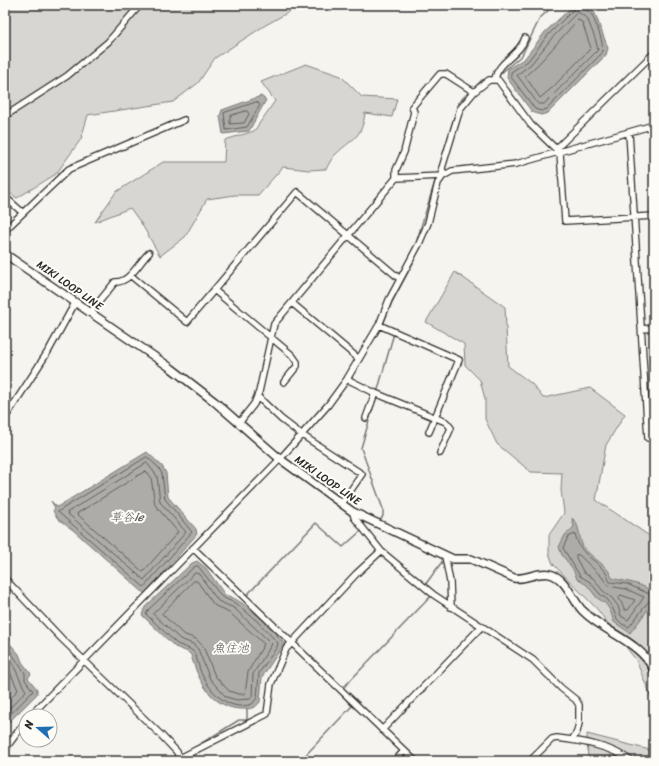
<svg xmlns="http://www.w3.org/2000/svg" width="659" height="766" font-family="Sriracha,'Klee One',sans-serif">
  <style>
    .green { fill: #d7d6d2; stroke: #81807e }
    .water { fill: #adaca9; stroke: #797877 }
    .lines { fill: none; stroke-linecap: round; stroke-linejoin: round }
    .shore { stroke: #5f5f5d; stroke-width: 1 }
    .stream { stroke: #797877; stroke-width: 1.5 }
    .minor-casing { stroke: #2b2b2b; stroke-width: 8 }
    .major-casing { stroke: #2b2b2b; stroke-width: 10 }
    .minor { stroke: #fdfcf7; stroke-width: 5.5 }
    .major { stroke: #fdfcf7; stroke-width: 7 }
    .labels { text-anchor: middle; stroke-width: 4; stroke-linejoin: round; paint-order: stroke }
    .street-label { font-size: 11px; fill: #2b2b2b; stroke: #fdfcf7 }
    .water-label { font-size: 12px; font-style: italic; fill: #585857; stroke: #fdfcf7 }
  </style>
  <rect width="100%" height="100%" fill="#f5f4ef"/>
  <filter id="ink" filterUnits="userSpaceOnUse"><feTurbulence type="fractalNoise" baseFrequency=".025" numOctaves="2"/><feDisplacementMap in="SourceGraphic" scale="8" xChannelSelector="R" yChannelSelector="G"/><feConvolveMatrix kernelMatrix="1 2 1 2 8 2 1 2 1" color-interpolation-filters="sRGB"/></filter>
  <g filter="url(#ink)">
    <path class="green" d="M5 5H308L294 9 264 26 215 58 198 83 173 102 88 115 81 139 56 174 17 198 5 190Z
      M306 64 341 76 362 97 397 99 392 117 365 113C362 138 353 138 337 153 332 157 329 164 326 169L309 170 283 167 258 195H235L207 199 185 237 160 256 141 223 130 208 95 222 116 192 163 162H224L225 140 254 131 275 101 261 82Z
      M455 272 505 307 508 366 532 384 543 398 590 388 625 414 606 445 596 500 654 539V705L636 660 597 609 553 564 549 553V535L564 513 561 490 562 473 531 472 497 444 485 419V399L480 380 465 365 464 344 426 322Z
      M587 734 654 751V761H588Z"/>
    <path class="water" d="M574 5H584L594 11 608 48 606 55 548 113 541 115 532 112 507 78 508 69 525 58 545 32Z
      M261 96 266 100 249 131 223 134 220 116 222 110Z
      M147 452 162 466 166 473 168 497 196 529 197 534 145 594 73 530 58 519 53 511 55 508 51 501 57 507Z
      M572 518C581 526 578 537 583 546 591 559 608 564 612 578 626 582 643 583 654 593V602L630 633 614 622 610 610 605 603 597 598 587 585 577 579 573 569 562 555 559 547 565 535 574 527Z
      M197 561 206 568 225 595C242 598 274 629 284 644L262 677 260 702C256 708 250 709 244 709 213 710 198 681 191 655L188 652 175 647 142 615 145 607 192 563Z
      M5 638 19 654 22 662 31 674 28 678 37 689V694L5 726Z"/>
    <g class="lines">
      <path class="shore" d="M575 5 574 9 548 35 528 61 511 72V77L535 109 541 111 547 109 602 53C605 44 596 24 592 15 590 12 587 11 584 9L583 5
        M578 12 587 18 595 38 598 50 544 104H538L517 75 531 64 552 38Z
        M578 20 582 22 591 48 552 88 540 98 525 76C545 60 560 38 578 20Z
        M257 102 260 105 247 127 226 130 224 113Z
        M247 111 249 114 244 123 230 124V116Z
        M147 457 159 468 162 474 165 499 192 532 144 587 58 512Z
        M147 463 157 476 160 502 186 532 144 580 67 513Z
        M146 471 151 477 155 505 178 532 143 572 77 514Z
        M579 555 602 577 608 586 626 589 644 597 628 620 621 616 618 606 612 598 603 591 593 578 584 573 576 558V555Z
        M198 566 222 597 237 604 257 621 278 643 277 647 259 673 257 698 252 704C228 713 208 690 200 670 198 664 197 658 194 652L190 649 177 644 146 614 149 609 194 567Z
        M195 573 199 574 218 601 234 608 272 644 253 674 252 697 250 699 237 700 226 697 210 679 198 649 193 644 180 639 153 614Z
        M194 581H197L214 605 231 614 264 644 248 672 245 694H238L229 691 215 676 203 646 196 639 183 634 162 614Z
        M621 595 635 600 628 610H625L619 598Z
        M654 596 627 584 610 582C608 579 608 576 606 573 593 556 581 557 575 534L568 537 563 548 580 576 590 582 600 594 608 600 613 609 617 619 622 624 629 627 649 601 654 600
        M5 644C13 654 18 664 25 673V680L33 691 5 720
        M5 652C15 664 18 678 26 691L5 713
        M5 661 18 690 5 704"/>
      <path class="stream" d="M498 76 522 55 540 18 554 5
        M472 90 482 80 487 79
        M437 175 459 102 469 92
        M417 240 436 178
        M395 330 385 325 384 322 392 302 413 263
        M377 393 394 333
        M374 404 361 448 383 509V516L379 522
        M425 585 444 559
        M246 596 316 523 343 547 362 530
        M343 688 431 596 422 588
        M194 748 239 720H247V709
        M187 755 189 761
        M300 761 352 706 339 692 340 691"/>
      <defs>
        <path id="minor" d="M495 79C498 61 520 55 525 38
          M5 116 67 76 108 42 140 5
          M629 133 648 438H654
          M556 149 654 53
          M396 178V170L404 152 414 112 412 107 440 74H446L474 92
          M5 197 22 212
          M5 230 69 169 184 120
          M130 275 187 322 297 192 400 279
          M214 290 292 355 297 362V366L284 382
          M292 303 359 359
          M90 313 115 282C130 283 139 262 149 253
          M379 325 459 360 429 432
          M642 329 654 328
          M347 379 375 393 446 422 451 428 440 453
          M258 397 281 419 302 435 362 474 342 503
          M5 418 49 350 75 303
          M366 418 375 393
          M239 423 254 404 259 392 274 324 396 178 443 176 442 168 460 109 474 92 489 80H498L531 125 560 153 565 221 654 216
          M353 512 354 517 381 551 434 595 533 660 561 688 576 700 579 705V723L577 732 572 740
          M193 548 415 761
          M445 556 450 582 451 607
          M5 579 61 638 161 735 177 752 180 761
          M30 716 280 459 328 405 347 379 379 325 389 300 419 244 428 223 438 183 443 176 452 171 516 164 654 125
          M382 730 481 627
          M5 749 26 721
          M180 758 267 714 271 684 286 649 356 574 381 551
          M395 761 404 751
          M530 761 552 739 557 738C582 741 611 746 631 761"/>
        <path id="major" d="M5 254 171 368 215 402 280 459 353 512 453 559H471L514 578C526 580 538 571 550 574 566 578 572 599 582 610 604 633 639 640 654 670"/>
      </defs>
      <use href="#minor" class="minor-casing"/>
      <use href="#major" class="major-casing"/>
      <use href="#minor" class="minor"/>
      <use href="#major" class="major"/>
    </g>
  </g>
  <g class="labels">
    <g class="street-label">
      <text transform="translate(70 285) rotate(35)" y="4">MIKI LOOP LINE</text>
      <text transform="translate(328 480) rotate(35)" y="4">MIKI LOOP LINE</text>
    </g>
    <g class="water-label">
      <text x="127" y="521">草谷ie</text>
      <text x="231" y="652">魚住池</text>
    </g>
  </g>
  <rect width="659" height="766" fill="none" stroke="#fdfcf7" stroke-width="20"/>
  <rect x="10" y="10" width="639" height="746" fill="none" stroke="#2b2b2b" stroke-width="1.5" filter="url(#ink)"/>
  <g transform="translate(38 728) rotate(290)"><circle r="19" fill="#fdfcf7" stroke="#a9a8a5"/>
  <path d="M0-3L7 15L0 10L-7 15Z" fill="#1f6fb2"/>
  <text y="-6" font-size="11" font-weight="bold" text-anchor="middle" fill="#2b2b2b">N</text>
  </g>
</svg>
